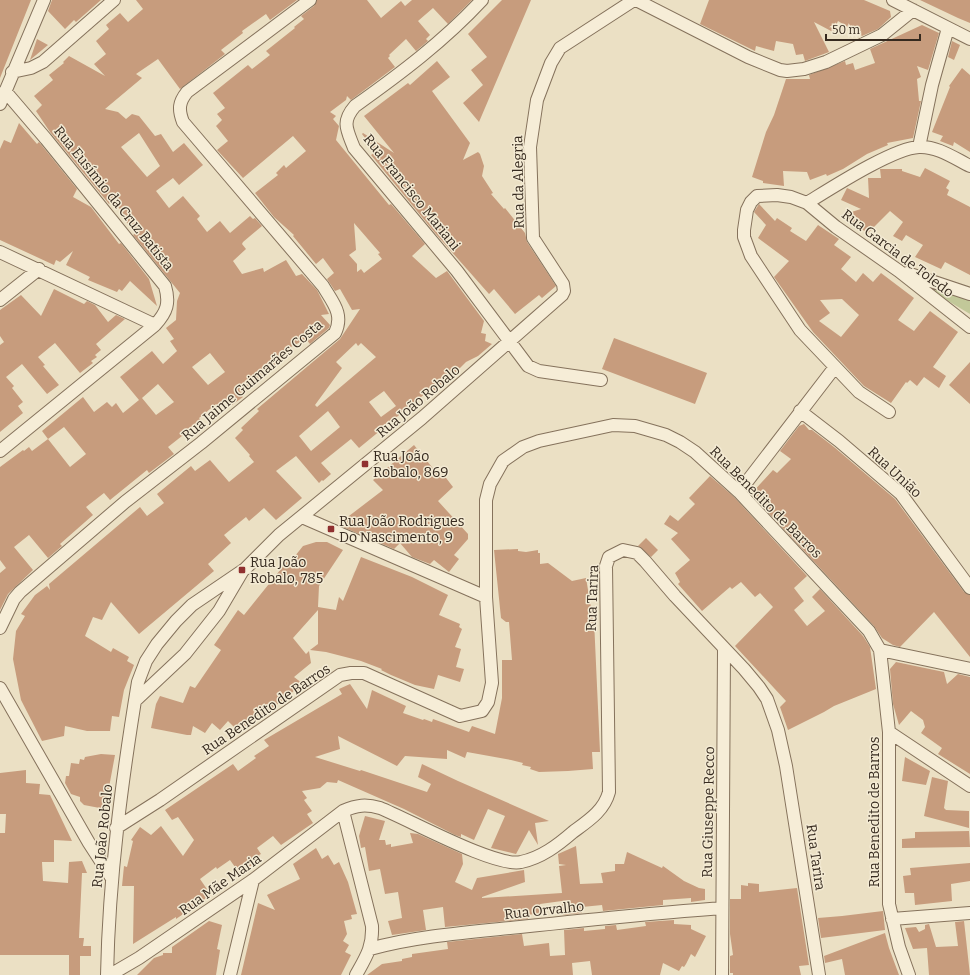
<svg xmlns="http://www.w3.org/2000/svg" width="970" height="975" font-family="Bitter,serif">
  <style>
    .green { fill: #c2c899 }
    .building { fill: #c79c7d; fill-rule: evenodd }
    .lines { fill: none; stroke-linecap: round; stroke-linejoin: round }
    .minor-casing { stroke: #85725c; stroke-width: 14 }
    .minor { stroke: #f6edd7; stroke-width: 12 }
    .poi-dot { fill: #903030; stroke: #f3ead3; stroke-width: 1.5 }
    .labels { text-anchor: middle; stroke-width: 3; stroke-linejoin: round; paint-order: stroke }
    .street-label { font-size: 14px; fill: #362a1f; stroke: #f3ead3 }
    .poi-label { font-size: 14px; fill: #362a1f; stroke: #f3ead3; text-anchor: start }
  </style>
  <rect width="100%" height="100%" fill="#ebe0c4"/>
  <path class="green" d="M936 286 970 300V314L933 292Z"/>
  <path class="building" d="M0 0H31L0 78Z
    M52 0H101L76 22 74 20 65 29 48 11Z
    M136 0H297L270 20 266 14 242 31 243 33 221 50 225 54 180 89 158 59 136 74 142 78 105 109 118 112 126 119 132 114 139 116 155 136 161 134 173 152 184 143 203 165 179 185 173 178 156 191 169 208 183 196 200 216 197 219 207 232 220 221 230 233 250 216 253 219 255 218 262 226 243 242 242 244 246 249 233 261 242 274 263 268 264 272 286 260 296 276 302 274 317 290 329 314 321 315 330 325 329 328 310 344 306 339 285 350 288 353 280 360 282 362 255 382 256 384 241 395 243 397 232 405 228 400 219 408 216 404 199 418 201 421 168 447 174 454 149 473 147 470 110 500 104 493 86 507 93 515 60 544 62 546 48 558 29 535 14 547 33 570 8 594 0 610V573L6 568 0 560V467L23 450 24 451 29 447 32 451 48 439 42 431 83 397 94 412 107 402 112 407 116 403 123 413 139 400 120 377 152 351 163 364 177 351 170 341 174 339 166 328 176 320 177 301 180 293 133 235 136 233 123 218 125 216 113 200 109 204 50 132 36 111 42 105 34 96 53 80 49 75 64 63 63 62 69 56 105 76 94 64 106 54 96 41 109 29 106 25 120 13 128 22 143 9ZM139 133 160 166 147 177 121 147ZM210 353 225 372 208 385 192 367ZM158 384 174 402 156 415 142 398ZM64 427 86 454 70 467 48 439Z
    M317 0H367L381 18 401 1 405 6 412 0H472L448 24 433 8 418 21 430 35 426 39 428 41 416 51 406 39 389 55 390 56 388 58 395 67 351 100 347 96 346 100 330 112 336 116 333 119 339 126 336 140 389 205 391 204 425 244 412 256 436 278 447 271 484 321 481 333 486 334 485 341 492 344 478 356 466 362 443 385 435 391 432 388 359 448 351 439 321 463 331 474 323 481 322 480 319 483 296 456 276 471 302 498 276 520 264 508 249 521 246 517 224 535 231 543 208 564 214 571 139 634 111 602 102 620 93 617 85 636 111 652 113 648 129 657 127 661 134 665 124 690 119 717 112 716 110 731H87L65 726 64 736 42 741 21 700 13 659 16 631 25 616 21 614 35 595 47 586 50 590 49 584 140 507 147 516 164 503 157 494 191 466 195 471 210 460 229 482 254 462 249 456 250 455 235 438 243 430 241 428 259 411 257 409 340 339 360 309 352 310 340 289 335 291 327 279 334 273 323 258 316 264 293 236 294 235 274 217 255 193 278 175 276 173 284 165 286 168 306 151 293 136 243 178 217 150 228 141 216 126 222 120 217 114 225 108 213 93 248 65 252 69 270 55 266 51 295 28 294 27 304 19 301 16 314 6ZM354 223 380 253 378 254 382 259 364 273 361 269 357 272V264L349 255 356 250ZM356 343 358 346 361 343 376 357 317 407 315 405 342 368 336 362ZM384 391 396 406 381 417 369 402ZM328 411 340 427 311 451 299 436Z
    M502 0H531L479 122 463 103 483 85 471 70 487 57 468 34Z
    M709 0H864L890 11 891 17 878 29 862 36 838 21 833 32 814 22 829 52 805 61 803 54 796 55 793 44 776 41 774 51 756 46 755 51 700 24Z
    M920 0H970V23L958 18Z
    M922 25 939 33 928 70 917 66 921 77 917 79 919 101H921L913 138 887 143 888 145 867 154 843 169 827 176 826 174 810 180 807 172 783 171 784 186 763 183V181L752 177 766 132 774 115 786 79H810L809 75 845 61 846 65 853 63 855 70 875 63 870 49Z
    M37 39 48 45 30 60Z
    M952 41 960 45 954 60 948 57Z
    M437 61 450 77 432 91 470 143 463 160 478 152 480 154 484 166 482 176 493 193 491 194 504 209 505 208 525 233 527 242 556 286 542 298 539 295 515 314 494 289 489 294 435 233 371 155 376 152 362 134 363 133 394 153 364 116 408 83 410 85Z
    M962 68 970 75V152L954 142 953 146 940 141 943 136 932 132 950 87 949 86Z
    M19 123 37 144 39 142 77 189 73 197 91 207 119 244 121 243 149 279 157 306 130 281 122 291 119 289 117 292 88 280 90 277 66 265 73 251 60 262 56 260 54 265 0 240V149L4 140 11 143Z
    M925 168 950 181 946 188 949 190 947 195 970 207V275L945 262 941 269 915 257 923 245 906 235 902 241 893 236 903 222 890 211 868 233 851 223 845 214 861 209 841 200 847 188 869 198 868 178H881L880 169H902V171L920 177Z
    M759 204 775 221 777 218 792 228 790 231 806 241 818 225 839 239 834 245 851 257 841 269 856 282 863 273 873 282 881 273 914 298 898 320 914 331 930 311 958 332 933 367 946 376 939 388 924 377 917 386 910 380 907 383 906 382 891 403 864 386 813 332 774 277 789 261 758 238 766 225 754 212ZM842 299 859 315 841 337 819 321 830 313 820 300Z
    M54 289 84 304 87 301 95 305 108 322 116 315 125 319 96 344 101 350 95 355 97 357 91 361 93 363 80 373 55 343 38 357 45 365 43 366 59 385 47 394 22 364 6 377 14 386 12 388 23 402 18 406 23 413 0 432V345L4 342 0 336V310L21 295 41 316Z
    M614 338 707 373 695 404 602 369Z
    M970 362V404L949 385Z
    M804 424 809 430H812L834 447 895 499 964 592 970 595V657L934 612 900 647 893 645 882 638 874 626 751 494 773 470 777 473 791 459 780 451 799 426Z
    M414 445 440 477 443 474 453 487 438 501 468 534V539L454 555 459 559 449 572 434 560 430 564 412 557 400 543 394 549 343 527 349 516 383 490 373 480Z
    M710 476 734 497 807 576 794 588 804 601 794 610 807 626 825 611 812 597 820 589 863 636 870 647 876 689 834 706 824 712 788 730 780 707 786 701 735 646 773 607 760 593 755 597 741 582 732 589 730 587 702 611 678 584 680 582 675 573 690 560 671 539 678 533 664 524 670 515 678 521 695 504 689 498Z
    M646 538 658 550 651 557 638 546Z
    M316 542H327L343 550 319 586 318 607 336 610 339 597 343 601 361 557 412 577 448 595 439 615 460 624 459 627 462 629 455 647 461 649 456 667 464 669 460 682 438 675 434 689 415 685 391 675 381 670 382 669 361 661 326 652 310 650 318 644V610L293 638 306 654 309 651 311 663 294 677 306 686 298 692 295 690 263 716 259 714 239 732 228 721 220 730 212 723 205 733 193 726 191 735H187L151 728 156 704 160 696 183 703 190 686 195 688 221 650 214 645 238 610 244 615 289 559 291 561 303 546Z
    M518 549V551L526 552 538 550V553H540V564L548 563 572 581 586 578 593 620H594L600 752H592L593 769 568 771 539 772 530 769 531 767 522 765 523 763 511 760 467 752 465 758 447 750V759L405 756 397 766 338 736 340 749 315 757 360 771 361 770 427 792 431 784 418 777 422 764 458 781 549 821 535 823 538 845 529 830 516 854 491 848 505 816 488 809 474 840 461 834V837L455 835 404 809 338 780 337 783 327 782 320 788 302 791 307 798 304 800 312 811 307 814 313 823 281 845 273 836 257 848 261 854 259 855 260 857 255 861 256 862 240 874 230 860 217 869 216 867 200 879 211 895 176 919V917L133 944 134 886H122L124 866 127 867 133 841 131 840 140 827 151 835 161 826 183 856 194 840 178 817 172 820 165 810 233 764 238 771 256 758 254 756 269 746 264 740 342 694 339 689 350 684 367 709 372 690 406 706 403 713 423 720 424 719 432 722 433 719 469 732 472 726 495 734 502 698V660H512L509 622H506L501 618 494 550Z
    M896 662 944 672 947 684 958 674 970 677V774L938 754 942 748 921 733 925 727 923 720 911 711 899 725 893 704 890 669Z
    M101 754 115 755 105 809 84 805 80 801V797L71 794 65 783 66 776H69L71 763 79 764 80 759 84 760 85 757Z
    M905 757 930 771 926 785 902 781Z
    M26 770V783L40 784 39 794 50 795 72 841 54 840V862H42L43 881 68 883 69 862 82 861 87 873H82L79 938H84L83 946H91V956H80V975H69V955H0V833H5L6 814H0V773Z
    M932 777 948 781 944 808 946 810 969 811V828L924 816Z
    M365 816 385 821 379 840H385L386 845 391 844V847L413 843 410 833 418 834 462 854 463 864 455 882 472 890 477 878 524 870 525 882 482 897V898L562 893V898V893L559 866 566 865 559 864 558 854 576 846 580 884 603 883 601 873 615 871V864H624L627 852 662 868 663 866 684 881 699 888 705 889V900L691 902V898L663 900V905L603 911 602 905 582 907V913L563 915 562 901 540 904 541 913 528 915V919L445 927 443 907 423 910 426 930 392 935 388 921 402 918 398 892 385 894 380 869 369 871 365 847 361 848 359 836Z
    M969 831 970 847 902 848V839L915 838V832Z
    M316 848 322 859 328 855 334 865 339 862 348 882 357 914 351 915 352 919 344 921 347 934 343 941 349 945 345 952 351 955 341 975H241L258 903 275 910 267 895 300 879 293 864Z
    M970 863V881L951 884 952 901 915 905 914 893H905L903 876 911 875 910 868Z
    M748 883 759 884V892L797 888 809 965 799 966 801 975H733V973H730V956L733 955 730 934V899H741V885L748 886Z
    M883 911 885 930 821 938 818 918 842 916Z
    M674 920V924L691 925V929L706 936 695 957 691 954 686 964 684 967 682 966 679 971 663 963 660 975H592L590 961 572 963 573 975H367L382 964 402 961V959L412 957V954L448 949 447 942 522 934 524 946 549 943 550 956 565 955 564 930 584 928V931L605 929V926L616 925 617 930 646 926 645 922Z
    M209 921 222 925 217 949 220 950 216 975H137L154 958 163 955V953H172V947Z
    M964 921 970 975H929L927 948 913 949 905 928 916 927 919 932 925 929V925L929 924 936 947 958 946 955 922Z
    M885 933 889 948 899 975H845L842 959 825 963 824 956Z"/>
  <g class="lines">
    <defs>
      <path id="minor" d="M482 0C444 41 400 74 355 106 341 122 347 130 354 148L457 271 528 366 539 371 601 380
        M636 0 748 57 780 70 787 71 804 69 826 62 882 35 913 10
        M893 0 970 39
        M12 72 31 68 43 62 114 0
        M0 104 44 0
        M919 147 932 85 948 28
        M807 203 836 227 899 271 970 327
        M0 252 155 325
        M907 273 970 294
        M0 300 39 269
        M800 411 839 441 901 494 970 588
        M889 412 859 392 800 330 751 256 744 237V230L747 210 751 202 757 196 777 195 791 197 807 203C830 189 893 148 919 147 937 146 954 158 970 166
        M0 451 155 325C167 312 170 303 165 286L46 139 5 91
        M739 492 835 367
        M302 517 486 597
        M0 628 14 599 20 592 125 502 201 443 335 333C344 314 333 303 323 286L183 122C178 109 179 102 187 92L310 0
        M880 650 970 669
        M0 688 89 843 111 877
        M135 701 185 654 219 611 242 572
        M889 732 970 786
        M343 811 372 926C373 947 366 957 356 975
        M116 828 160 800 340 675 351 673H364L460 716 482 711 488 702 492 683 486 597V500L490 484 503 461 523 447 539 441 613 425 635 426 666 435 680 442 695 452 739 492 869 631 880 650 889 732V904L899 947 909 975
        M892 919 970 913
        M370 949C416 936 472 932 520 927 587 920 654 913 722 908
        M107 975C109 876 122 779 138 682L146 661 157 644 176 621 192 605 245 569 279 535 422 418 562 295 564 291 563 284 533 238 530 147 537 100 551 63 560 48 634 0
        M110 975 139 958 253 880 343 811C357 805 366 804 380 808 408 819 496 868 521 862 541 858 558 845 573 832 588 821 604 811 609 792L606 566 609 557 623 550 637 553 645 561 675 596 744 669 759 687 767 699 778 730 786 766 819 975
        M230 975 253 880
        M722 975 724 650"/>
    </defs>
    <use href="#minor" class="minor-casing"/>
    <use href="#minor" class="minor"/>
  </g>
  <g class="poi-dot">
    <rect x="361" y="460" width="8" height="8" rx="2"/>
    <rect x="327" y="525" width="8" height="8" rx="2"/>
    <rect x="238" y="566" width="8" height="8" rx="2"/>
  </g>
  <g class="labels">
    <g class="street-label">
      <text transform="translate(518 182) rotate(-91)" y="5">Rua da Alegria</text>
      <text transform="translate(412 192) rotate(51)" y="5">Rua Francisco Mariani</text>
      <text transform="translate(114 198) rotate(51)" y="5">Rua Eusímio da Cruz Batista</text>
      <text transform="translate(898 253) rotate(37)" y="5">Rua Garcia de Toledo</text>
      <text transform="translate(252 380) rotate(-40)" y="5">Rua Jaime Guimarães Costa</text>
      <text transform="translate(418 401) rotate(-40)" y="5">Rua João Robalo</text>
      <text transform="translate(895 472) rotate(43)" y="5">Rua União</text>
      <text transform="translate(766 502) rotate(45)" y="5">Rua Benedito de Barros</text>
      <text transform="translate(592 598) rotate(-88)" y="5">Rua Tarira</text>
      <text transform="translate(266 709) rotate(-34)" y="5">Rua Benedito de Barros</text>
      <text transform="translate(708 812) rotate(-89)" y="5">Rua Giuseppe Recco</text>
      <text transform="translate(874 812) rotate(-90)" y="5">Rua Benedito de Barros</text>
      <text transform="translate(102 836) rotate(-84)" y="5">Rua João Robalo</text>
      <text transform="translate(816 857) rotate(82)" y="5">Rua Tarira</text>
      <text transform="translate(220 884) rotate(-35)" y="5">Rua Mãe Maria</text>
      <text transform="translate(544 910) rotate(-6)" y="5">Rua Orvalho</text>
    </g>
    <g class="poi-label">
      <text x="373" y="461">Rua João<tspan x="373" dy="16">Robalo, 869</tspan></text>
      <text x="339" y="526">Rua João Rodrigues<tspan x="339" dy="16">Do Nascimento, 9</tspan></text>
      <text x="250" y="567">Rua João<tspan x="250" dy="16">Robalo, 785</tspan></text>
    </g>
  </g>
  <path d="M826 34v6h94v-6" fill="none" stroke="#362a1f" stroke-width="2"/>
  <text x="832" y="34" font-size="12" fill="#362a1f" stroke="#f3ead3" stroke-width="3" paint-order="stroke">50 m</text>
</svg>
